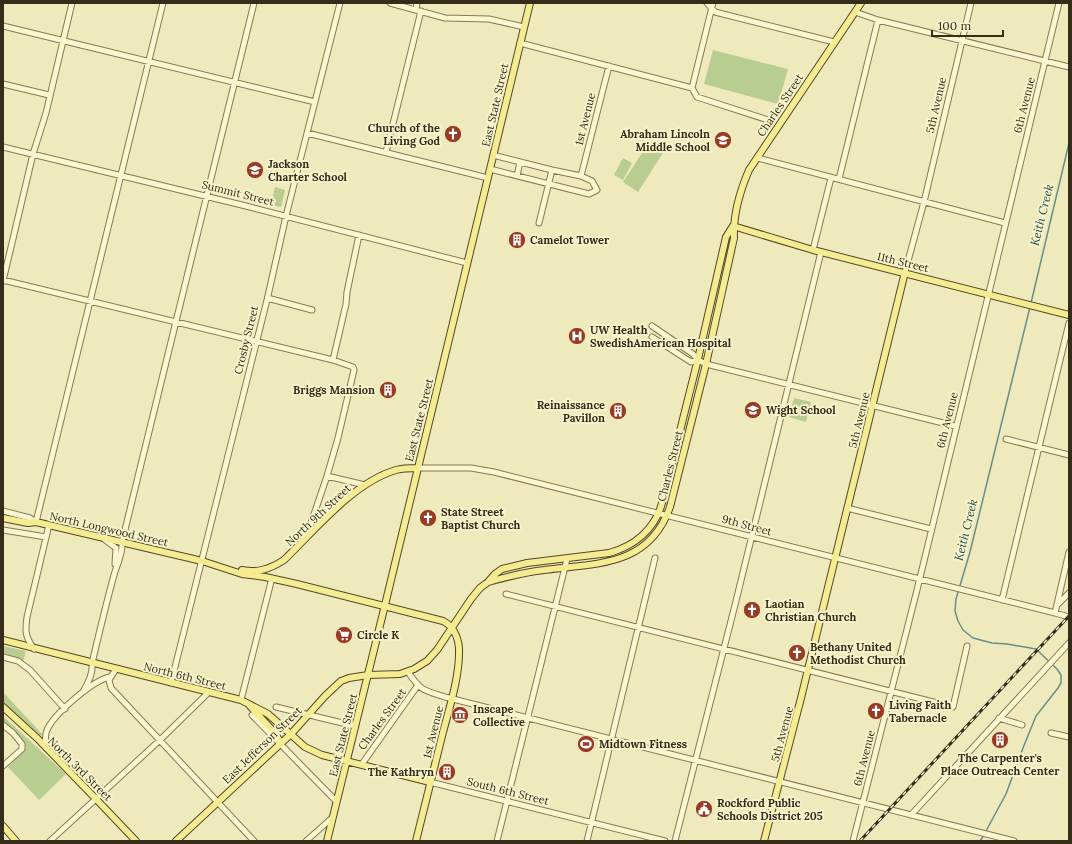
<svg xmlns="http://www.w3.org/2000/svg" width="1072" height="844" font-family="Lora,serif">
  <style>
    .green { fill: #b9cd90 }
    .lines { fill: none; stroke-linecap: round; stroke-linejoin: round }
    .stream { stroke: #688d8c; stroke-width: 1.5 }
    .minor-casing { stroke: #867a55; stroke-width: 7 }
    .major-casing { stroke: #53462a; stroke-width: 8 }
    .minor { stroke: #faf6cf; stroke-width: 5 }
    .major { stroke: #f5eb91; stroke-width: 6 }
    .rail-casing { stroke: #352d1a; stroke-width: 3 }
    .rail { stroke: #f6f3cb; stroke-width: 1.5; stroke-dasharray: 4.5; stroke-linecap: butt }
    .labels { text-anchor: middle; stroke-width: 4; stroke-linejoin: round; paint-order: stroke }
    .street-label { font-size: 11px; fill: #352d1a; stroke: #f6f3cb }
    .poi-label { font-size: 11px; font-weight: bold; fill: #352d1a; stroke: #f6f3cb; text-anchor: start }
    .water-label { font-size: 12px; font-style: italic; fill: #294f55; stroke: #f6f3cb }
  </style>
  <rect width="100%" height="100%" fill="#efeabc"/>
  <path class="green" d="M713 50 788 69 778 104 704 84Z
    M648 144 663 153 638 192 623 182Z
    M623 158 632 163 623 180 614 175Z
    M275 187 285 190 281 207 271 205Z
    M794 398 811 402 806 422 789 417Z
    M3 646 26 651 23 662 3 654Z
    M3 692 42 734 41 736 3 704Z
    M3 716 66 774 39 800 8 767 26 748 23 741 3 723Z"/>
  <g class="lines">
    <path class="stream" d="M1031 303 1069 143
      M986 831 1006 794 1023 748 1036 716 1058 688 1061 683V675L1057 669 1036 649 1007 644 992 643 973 638 963 630 958 621 955 611 956 599 970 552 1030 307
      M980 841 984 835"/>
    <defs>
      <path id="minor" d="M390 3 445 18 489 19 524 27
        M707 3 715 12 834 42
        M416 9 417 3
        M855 12 878 20 1069 67
        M3 26 315 102
        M520 43 692 88 697 97 771 121
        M3 84 49 95
        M692 88 713 3
        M307 133 488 178
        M3 147 246 206 467 263
        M386 152 421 11
        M758 158 1005 223
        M490 169 589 194 597 190 592 181 581 176 552 170 493 155
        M517 176 520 162
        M581 176 609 66
        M839 179 878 20
        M539 223 552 170
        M813 250 831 178
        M905 272 924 202 971 3
        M3 280 333 360 353 367 354 370 338 438 327 476 311 523 305 537
        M3 281 33 154 46 113 72 3
        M267 300 271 299 312 310
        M652 326 693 354 698 360
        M652 337 691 362 698 360 706 364 955 426
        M333 360 346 304 347 292 359 235
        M1006 439 1069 455
        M418 468H471L494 472 1055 613 1069 617
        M327 476 365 485
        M847 508 931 529
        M3 511 30 518 36 522 163 3
        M3 530 46 537
        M104 539 116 548 115 564
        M506 594 953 707 967 646
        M1002 600 1069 323
        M1057 605 1069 593
        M1055 613 1069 552
        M34 649C25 636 25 632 27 617L49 525
        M3 657 18 661 30 670 65 709
        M116 669 109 680 111 688 254 841
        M408 672C421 691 423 690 445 697L1014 841
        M171 683 267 300 286 216 340 3
        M84 690C89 681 93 673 92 663 99 634 106 604 114 575 117 564 123 554 122 542L254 3
        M241 700 272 578
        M276 707 355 726
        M252 715 336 801
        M999 718 1022 725
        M3 725 13 733 22 744V749L3 766
        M1051 733 1069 737
        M46 748C46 743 44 736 47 730 54 714 93 680 110 677
        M362 764 418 685
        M430 782 665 841
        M911 815 1069 643
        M50 841 160 740 209 692
        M306 841 332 818
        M497 841 567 559
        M587 841 655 558
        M675 841 736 601 821 252
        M853 841 918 586 1059 3"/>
      <path id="major" d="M733 226 813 250 1069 315
        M3 518 28 523 36 522 202 561 242 574 265 577 297 584 443 621C453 626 458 637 459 648 460 675 450 706 443 732 434 768 425 805 416 841
        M242 570C258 573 270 569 284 560 315 530 354 482 396 470 403 468 411 468 418 468
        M488 582C506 577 525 572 544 570 597 563 649 567 670 507L706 364 734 238C733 216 740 191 749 170L861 3
        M3 640 241 700 268 714 305 747 322 755 430 782
        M250 706 275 733 281 744
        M3 707 38 739 96 799 136 841
        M3 826 16 841
        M176 841 291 734 325 696 341 681 349 678 368 675 400 674 414 669 427 661 437 650 471 599 480 588 488 582 495 574 502 569 527 563 609 553C635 546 655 529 662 503L698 359 726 237 733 226
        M327 841 385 605 530 3
        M764 841 801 698 905 272"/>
    </defs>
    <use href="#minor" class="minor-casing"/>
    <use href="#major" class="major-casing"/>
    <use href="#minor" class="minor"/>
    <use href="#major" class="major"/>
    <defs>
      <path id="rail" d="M860 841 1069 616"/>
    </defs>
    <use href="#rail" class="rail-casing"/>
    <use href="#rail" class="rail"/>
  </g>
  <defs>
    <symbol id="church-disc" viewBox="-11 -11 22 22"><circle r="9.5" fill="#973b23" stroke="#f6f3cb"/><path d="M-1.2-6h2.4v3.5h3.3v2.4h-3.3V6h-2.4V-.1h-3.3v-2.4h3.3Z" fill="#fff"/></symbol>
    <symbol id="school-disc" viewBox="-11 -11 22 22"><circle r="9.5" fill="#973b23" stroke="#f6f3cb"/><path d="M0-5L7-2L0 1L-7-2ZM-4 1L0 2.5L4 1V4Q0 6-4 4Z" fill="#fff"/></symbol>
    <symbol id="building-disc" viewBox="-11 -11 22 22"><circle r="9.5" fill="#973b23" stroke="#f6f3cb"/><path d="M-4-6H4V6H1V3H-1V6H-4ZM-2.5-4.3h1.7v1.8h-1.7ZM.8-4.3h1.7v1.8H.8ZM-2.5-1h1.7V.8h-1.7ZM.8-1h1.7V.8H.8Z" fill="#fff"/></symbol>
    <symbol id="hospital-disc" viewBox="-11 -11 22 22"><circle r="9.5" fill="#973b23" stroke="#f6f3cb"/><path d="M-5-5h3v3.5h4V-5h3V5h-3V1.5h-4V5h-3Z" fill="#fff"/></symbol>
    <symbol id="supermarket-disc" viewBox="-11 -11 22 22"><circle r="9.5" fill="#973b23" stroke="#f6f3cb"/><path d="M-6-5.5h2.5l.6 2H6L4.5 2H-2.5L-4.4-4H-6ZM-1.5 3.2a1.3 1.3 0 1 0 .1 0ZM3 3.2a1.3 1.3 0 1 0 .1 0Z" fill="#fff"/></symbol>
    <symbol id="museum-disc" viewBox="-11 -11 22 22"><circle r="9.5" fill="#973b23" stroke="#f6f3cb"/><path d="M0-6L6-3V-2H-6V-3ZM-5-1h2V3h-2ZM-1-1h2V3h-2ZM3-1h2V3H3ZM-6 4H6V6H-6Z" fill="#fff"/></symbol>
    <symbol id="stadium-disc" viewBox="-11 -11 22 22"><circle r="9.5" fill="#973b23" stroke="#f6f3cb"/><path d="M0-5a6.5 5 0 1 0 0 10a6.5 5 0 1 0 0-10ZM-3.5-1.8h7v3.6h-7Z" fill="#fff"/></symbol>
    <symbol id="civic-disc" viewBox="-11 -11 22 22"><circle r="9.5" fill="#973b23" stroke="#f6f3cb"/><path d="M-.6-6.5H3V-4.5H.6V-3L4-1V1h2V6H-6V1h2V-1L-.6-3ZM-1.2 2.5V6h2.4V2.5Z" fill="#fff"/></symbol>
  </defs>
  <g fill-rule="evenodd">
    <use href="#church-disc" x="443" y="124" width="20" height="20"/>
    <use href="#school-disc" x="713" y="130" width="20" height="20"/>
    <use href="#school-disc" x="245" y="160" width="20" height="20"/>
    <use href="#building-disc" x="507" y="230" width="20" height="20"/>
    <use href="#hospital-disc" x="567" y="326" width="20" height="20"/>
    <use href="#building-disc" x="378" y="380" width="20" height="20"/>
    <use href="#school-disc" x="743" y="400" width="20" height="20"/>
    <use href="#building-disc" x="608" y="401" width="20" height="20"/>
    <use href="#church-disc" x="418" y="508" width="20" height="20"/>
    <use href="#church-disc" x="742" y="600" width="20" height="20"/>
    <use href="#supermarket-disc" x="334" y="625" width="20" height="20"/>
    <use href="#church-disc" x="787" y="643" width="20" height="20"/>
    <use href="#church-disc" x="866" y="701" width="20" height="20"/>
    <use href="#museum-disc" x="450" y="705" width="20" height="20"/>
    <use href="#building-disc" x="990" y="730" width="20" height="20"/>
    <use href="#stadium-disc" x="576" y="734" width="20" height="20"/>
    <use href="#building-disc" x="437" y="762" width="20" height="20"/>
    <use href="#civic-disc" x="694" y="799" width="20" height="20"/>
  </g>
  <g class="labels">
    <g class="street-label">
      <text transform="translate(495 105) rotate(-77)" y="4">East State Street</text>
      <text transform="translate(780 105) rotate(-56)" y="4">Charles Street</text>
      <text transform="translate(936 105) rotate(-77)" y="4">5th Avenue</text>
      <text transform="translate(1024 105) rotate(-76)" y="4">6th Avenue</text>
      <text transform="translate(585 119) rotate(-76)" y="4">1st Avenue</text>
      <text transform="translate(238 193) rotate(14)" y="4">Summit Street</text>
      <text transform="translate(903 262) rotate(14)" y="4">11th Street</text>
      <text transform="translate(246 340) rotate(-76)" y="4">Crosby Street</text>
      <text transform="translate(419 420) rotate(-76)" y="4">East State Street</text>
      <text transform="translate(859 420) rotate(-76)" y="4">5th Avenue</text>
      <text transform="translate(947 420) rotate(-76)" y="4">6th Avenue</text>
      <text transform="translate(670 466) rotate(-76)" y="4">Charles Street</text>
      <text transform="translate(318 515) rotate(-43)" y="4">North 9th Street</text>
      <text transform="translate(747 525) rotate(15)" y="4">9th Street</text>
      <text transform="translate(109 529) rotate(13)" y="4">North Longwood Street</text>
      <text transform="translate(185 676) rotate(14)" y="4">North 6th Street</text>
      <text transform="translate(382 719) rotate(-54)" y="4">Charles Street</text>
      <text transform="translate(433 732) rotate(-76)" y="4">1st Avenue</text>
      <text transform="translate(782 734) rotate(-75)" y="4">5th Avenue</text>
      <text transform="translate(343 735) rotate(-76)" y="4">East State Street</text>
      <text transform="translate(262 745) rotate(-44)" y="4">East Jefferson Street</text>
      <text transform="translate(864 758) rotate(-76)" y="4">6th Avenue</text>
      <text transform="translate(80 769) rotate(45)" y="4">North 3rd Street</text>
      <text transform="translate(508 791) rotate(14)" y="4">South 6th Street</text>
    </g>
    <g class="poi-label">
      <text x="440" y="132" text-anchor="end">Church of the<tspan x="440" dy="13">Living God</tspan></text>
      <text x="710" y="138" text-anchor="end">Abraham Lincoln<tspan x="710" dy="13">Middle School</tspan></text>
      <text x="268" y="168">Jackson<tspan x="268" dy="13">Charter School</tspan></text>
      <text x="530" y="244">Camelot Tower</text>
      <text x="590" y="334">UW Health<tspan x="590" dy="13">SwedishAmerican Hospital</tspan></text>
      <text x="375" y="394" text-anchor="end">Briggs Mansion</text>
      <text x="605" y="409" text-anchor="end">Reinaissance<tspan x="605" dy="13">Pavillon</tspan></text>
      <text x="766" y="414">Wight School</text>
      <text x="441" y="516">State Street<tspan x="441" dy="13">Baptist Church</tspan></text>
      <text x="765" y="608">Laotian<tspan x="765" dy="13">Christian Church</tspan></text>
      <text x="357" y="639">Circle K</text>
      <text x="810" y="651">Bethany United<tspan x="810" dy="13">Methodist Church</tspan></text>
      <text x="889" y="709">Living Faith<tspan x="889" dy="13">Tabernacle</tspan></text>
      <text x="473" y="713">Inscape<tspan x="473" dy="13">Collective</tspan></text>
      <text x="599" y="748">Midtown Fitness</text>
      <text x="1000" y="762" text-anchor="middle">The Carpenter's<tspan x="1000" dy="13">Place Outreach Center</tspan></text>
      <text x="434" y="776" text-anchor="end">The Kathryn</text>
      <text x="717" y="807">Rockford Public<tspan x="717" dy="13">Schools District 205</tspan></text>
    </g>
    <g class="water-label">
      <text transform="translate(1042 215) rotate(-76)" y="4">Keith Creek</text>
      <text transform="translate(966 530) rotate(-76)" y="4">Keith Creek</text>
    </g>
  </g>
  <rect width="1072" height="844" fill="none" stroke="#352d1a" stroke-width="8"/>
  <path d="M932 30v6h71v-6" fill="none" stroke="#352d1a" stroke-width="2"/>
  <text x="938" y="30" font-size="12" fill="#352d1a" stroke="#f6f3cb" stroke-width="3" paint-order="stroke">100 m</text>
</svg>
